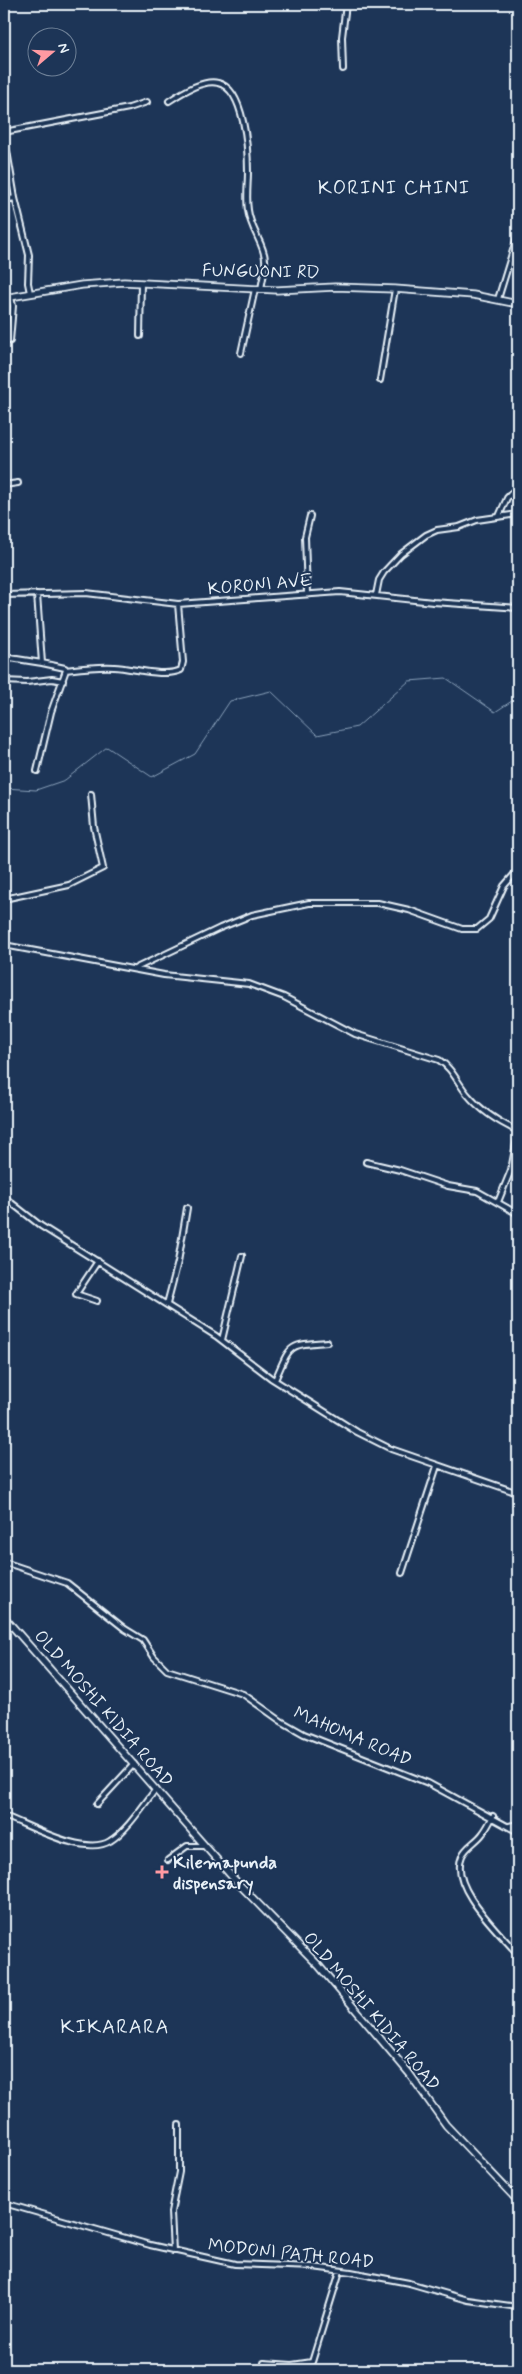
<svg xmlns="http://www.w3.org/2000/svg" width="522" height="2374" font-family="Mynerve,sans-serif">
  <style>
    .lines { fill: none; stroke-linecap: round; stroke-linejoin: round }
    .stream { stroke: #8aa1ba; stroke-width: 1 }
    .street-casing { stroke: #e8f1f8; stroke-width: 8 }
    .secondary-casing { stroke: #e8f1f8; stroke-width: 9 }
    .street { stroke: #1d3557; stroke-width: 4 }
    .secondary { stroke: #1d3557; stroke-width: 5.5 }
    .poi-dot { fill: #ff9aa2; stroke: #1d3557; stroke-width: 2 }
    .labels { text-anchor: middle; stroke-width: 4; stroke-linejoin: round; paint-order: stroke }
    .street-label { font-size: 18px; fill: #e8f1f8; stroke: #1d3557 }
    .poi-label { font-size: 18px; font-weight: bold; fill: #e8f1f8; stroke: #1d3557; text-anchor: start }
    .quarter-label { font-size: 20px; letter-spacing: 1px; fill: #e8f1f8; stroke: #1d3557 }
  </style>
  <rect width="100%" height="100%" fill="#1d3557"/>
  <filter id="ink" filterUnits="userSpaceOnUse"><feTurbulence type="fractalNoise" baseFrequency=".02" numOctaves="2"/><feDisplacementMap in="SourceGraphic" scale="10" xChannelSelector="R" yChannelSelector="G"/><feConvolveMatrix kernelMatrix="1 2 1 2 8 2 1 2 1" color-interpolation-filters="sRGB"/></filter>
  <g filter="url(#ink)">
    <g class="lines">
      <path class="stream" d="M4 788 36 790 65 780 107 747 152 777 195 754 230 701 271 691 317 735 357 727 409 681 446 678 495 712 518 697"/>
      <defs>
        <path id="street" d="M343 69 342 37 346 4
          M169 101C181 93 204 79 218 83 245 89 248 151 248 172 248 184 246 198 248 210 250 228 264 244 265 259 266 269 262 280 261 290
          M4 132 129 108 147 102
          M4 133 15 198 29 255 28 283 30 293
          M4 200 15 198
          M498 299 518 234
          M140 336 141 283
          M10 341 13 306 11 297
          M241 353 255 289
          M380 380 395 289
          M4 485 18 483
          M499 516 507 498 518 486
          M307 593 305 537 310 516
          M37 594 42 663 65 668 66 670 51 712 37 771
          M4 595 86 593 178 604 340 592 433 602 518 608
          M376 595 379 580 384 572 401 554 426 535 437 530 459 527 477 520 518 514
          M4 657 42 663
          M66 670C83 668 98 666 114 667 134 668 163 678 181 670L183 662 178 604
          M4 681 27 682 52 679 63 681
          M4 899 69 885 103 868 94 827 91 794
          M4 945 164 975 249 984 284 997 355 1034 439 1060C452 1068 457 1082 467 1094 481 1111 498 1122 518 1131
          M136 968 220 928 252 915 309 903H378L409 910 462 929H477L489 919 504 886 518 870
          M366 1162 400 1170 448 1186 477 1191 518 1214
          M4 1197 41 1226 216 1336 271 1378 357 1432 391 1449 518 1493
          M498 1202 511 1170 518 1133
          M97 1301 76 1294 98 1261
          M167 1304 178 1262 187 1208
          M222 1340 242 1256
          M275 1380C291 1344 287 1345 327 1342
          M4 1562 67 1583 125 1629 143 1640 154 1657 167 1670 243 1694 281 1721 304 1734 428 1783 518 1832
          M402 1573 437 1466
          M97 1804 134 1764
          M4 1816C29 1825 85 1857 110 1841 127 1831 144 1804 156 1789
          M493 1816C490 1822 487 1828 483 1833 477 1842 466 1846 462 1856 449 1886 497 1930 515 1951
          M509 1826 518 1824
          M168 1860 187 1846H206
          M4 2203 150 2245 235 2264 313 2267 351 2272 409 2283 468 2300 518 2307
          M173 2251 171 2212 179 2172V2125
          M264 2363 292 2365 312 2362 340 2271"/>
        <path id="secondary" d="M4 298 82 285 124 282 277 290 335 287 395 289 473 295 518 304
          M4 1617 234 1879 319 1966 409 2073 446 2125 518 2201"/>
      </defs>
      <use href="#street" class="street-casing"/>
      <use href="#secondary" class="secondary-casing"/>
      <use href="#street" class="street"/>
      <use href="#secondary" class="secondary"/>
    </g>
  </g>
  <path class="poi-dot" d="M159.5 1864.5h5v5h5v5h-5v5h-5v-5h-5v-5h5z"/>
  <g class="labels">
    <g class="street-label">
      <text transform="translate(261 271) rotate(1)" y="6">FUNGUONI RD</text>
      <text transform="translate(260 584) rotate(-5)" y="6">KORONI AVE</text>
      <text transform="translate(104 1708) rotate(49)" y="6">OLD MOSHI KIDIA ROAD</text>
      <text transform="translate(353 1736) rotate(23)" y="6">MAHOMA ROAD</text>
      <text transform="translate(372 2011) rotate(50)" y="6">OLD MOSHI KIDIA ROAD</text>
      <text transform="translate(291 2253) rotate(6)" y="6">MODONI PATH ROAD</text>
    </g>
    <g class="poi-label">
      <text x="173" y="1868">Kilemapunda<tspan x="173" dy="21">dispensary</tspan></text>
    </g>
    <g class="quarter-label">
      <text x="394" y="194">KORINI CHINI</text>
      <text x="115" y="2033">KIKARARA</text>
    </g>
  </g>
  <rect width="522" height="2374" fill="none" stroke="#1d3557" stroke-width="20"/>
  <rect x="10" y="10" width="502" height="2354" fill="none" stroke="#e8f1f8" stroke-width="2" filter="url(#ink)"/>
  <g transform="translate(52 52) rotate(71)"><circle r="24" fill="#1d3557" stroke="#6e8097"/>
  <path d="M0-4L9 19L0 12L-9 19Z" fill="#ff9aa2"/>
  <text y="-8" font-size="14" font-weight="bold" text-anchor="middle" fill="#e8f1f8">N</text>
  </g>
</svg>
